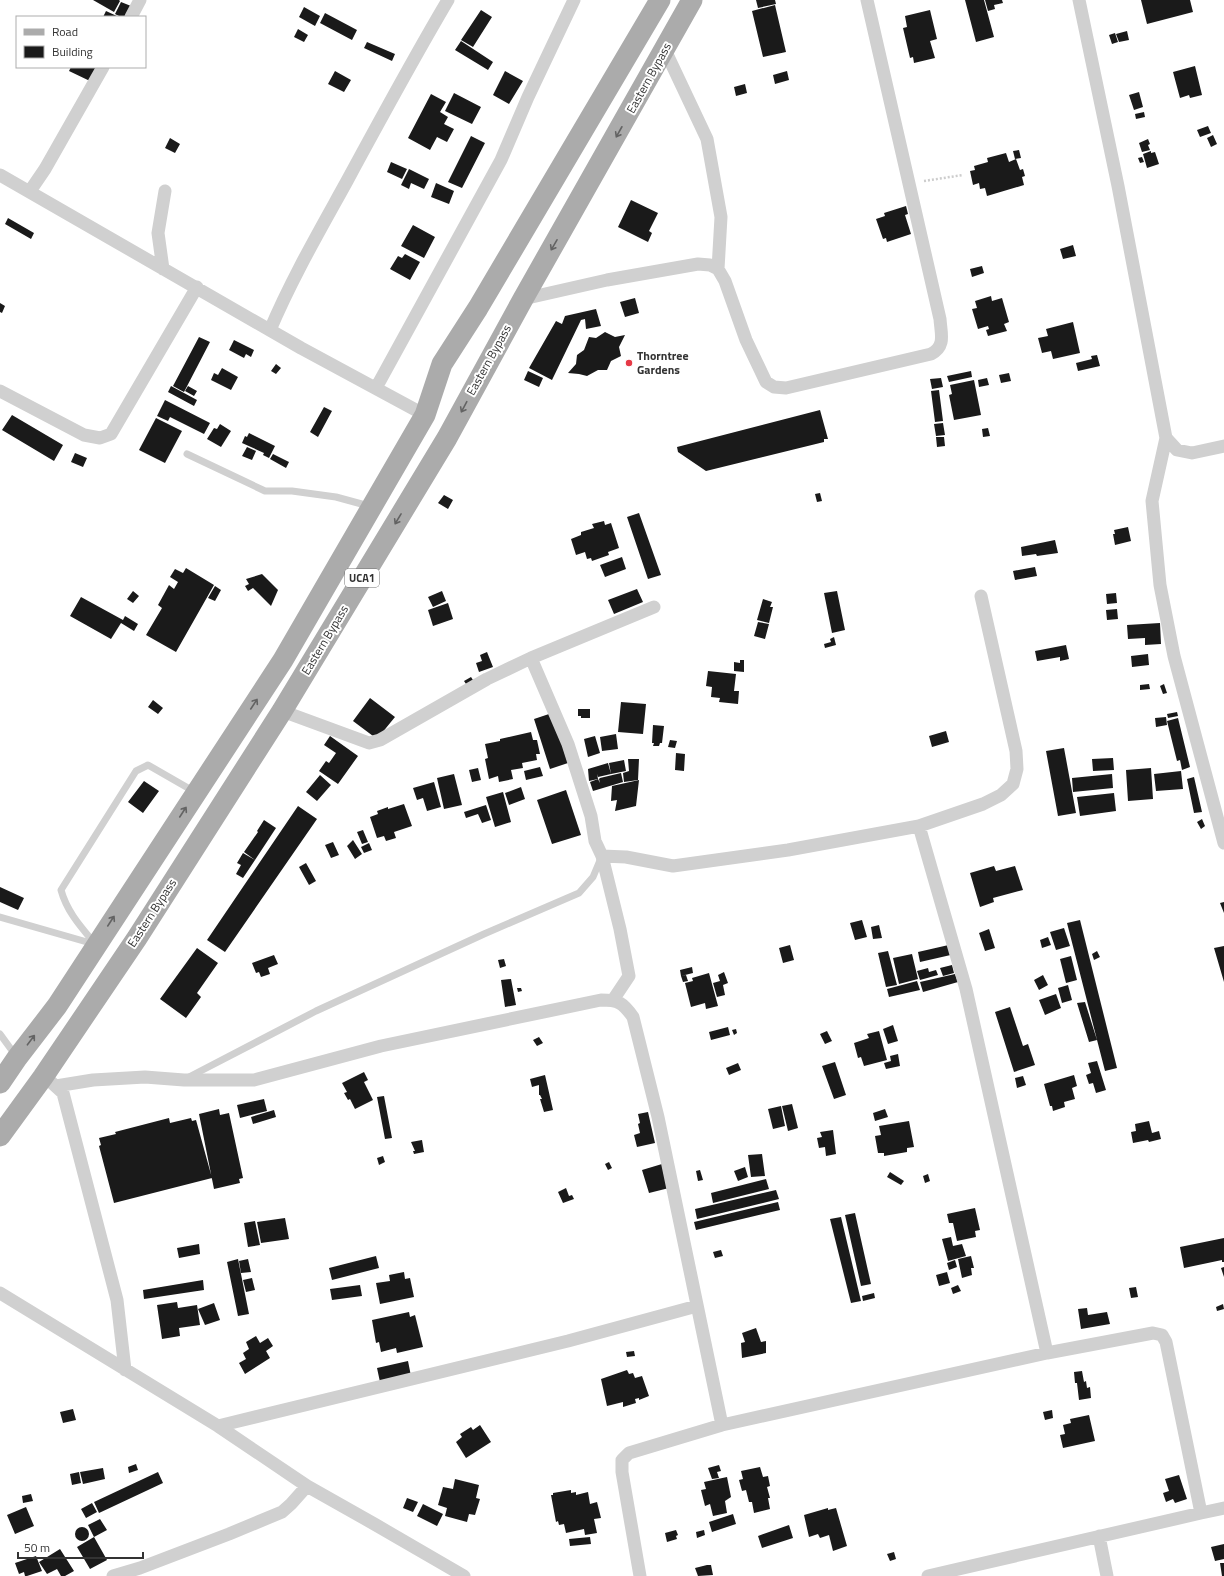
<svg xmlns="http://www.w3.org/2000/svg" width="1224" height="1576" font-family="'Titillium Web',sans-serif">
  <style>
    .building { fill: #1a1a1a }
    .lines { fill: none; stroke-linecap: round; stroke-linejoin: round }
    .path { stroke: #cdcdcd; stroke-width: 2.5; stroke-dasharray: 2 2; stroke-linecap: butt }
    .service { stroke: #d0d0d0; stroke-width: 7 }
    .minor { stroke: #d0d0d0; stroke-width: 13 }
    .primary { stroke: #ababab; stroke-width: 21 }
    .oneway { stroke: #636363 }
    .poi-dot { fill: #e63946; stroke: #fff; stroke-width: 1.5 }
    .labels { text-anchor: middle; stroke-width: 4; stroke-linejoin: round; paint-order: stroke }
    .shield { fill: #fff; stroke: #707070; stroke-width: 1 }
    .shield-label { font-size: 11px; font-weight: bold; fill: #333 }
    .street-label { font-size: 12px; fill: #333; stroke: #fff }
    .poi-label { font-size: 12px; font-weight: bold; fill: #333; stroke: #fff; text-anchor: start }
  </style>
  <rect width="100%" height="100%" fill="#fff"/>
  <path class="building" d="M93 0H119L120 1 114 12Z
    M756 0H775L776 4 758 8Z
    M965 0H984L994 37 976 42Z
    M985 0H1002L1003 3 994 5 995 9 988 11Z
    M1141 0H1190L1193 12 1147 24Z
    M121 2 131 6 126 17H121L115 14Z
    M775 5 786 52 763 57 752 11Z
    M304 7 320 16 315 26 299 17Z
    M481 10 492 17 473 47 461 40Z
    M930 10 937 39 930 41 935 58 914 63 913 57 910 58 903 28 907 27 905 16Z
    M106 11 119 17H103Z
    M325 13 357 30 352 40 320 23Z
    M298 29 308 35 304 42 294 37Z
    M1127 31 1129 40 1119 42 1116 34Z
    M1115 33 1118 42 1112 44 1109 35Z
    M461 41 493 62 488 70 455 50Z
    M367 42 395 54 392 61 364 48Z
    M1195 66 1202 95 1190 98 1189 95 1180 98 1173 72Z
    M71 67H96L92 82 69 71Z
    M335 71 351 80 344 92 328 84Z
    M505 71 523 81 509 104 493 95Z
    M787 71 789 80 775 84 773 75Z
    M745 84 747 93 736 96 734 87Z
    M1139 92 1143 107 1134 110 1129 95Z
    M454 93 481 107 472 124 445 111Z
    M431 94 446 102 440 112 448 117 444 124 454 129 447 142 437 137 430 150 408 138Z
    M1144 112 1145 117 1136 119 1135 114Z
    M1208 126 1211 133 1200 137 1197 130Z
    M1213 135 1217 144 1211 147 1207 138Z
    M471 136 485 143 462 188 448 182Z
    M170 138 180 144 175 153 165 148Z
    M1148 139 1150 144 1148 145 1150 150 1142 152 1139 143Z
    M1019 150 1021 158 1015 159 1013 151Z
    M1151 151V153L1155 152 1159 164 1147 168 1143 154Z
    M1006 153 1009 162 1016 159 1020 170 1023 169 1025 176 1022 177 1024 185 987 196 985 188 980 189 979 183 973 185 970 171 975 170 974 166 988 162 987 158Z
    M1142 157 1144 162 1140 163 1138 158Z
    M391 162 407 169 402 179 387 172Z
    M409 169 429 179 424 189 411 183 409 189 401 185Z
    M436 183 454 191 449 204 431 197Z
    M631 200 658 213 649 231 652 233 648 242 618 227Z
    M906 206 908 214 905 215 911 234 887 242 886 238 883 239 876 219 885 216 884 213Z
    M8 218 34 233 31 239 5 224Z
    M413 225 435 237 424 258 401 246Z
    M1073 245 1076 256 1063 259 1060 249Z
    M405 254 420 262 410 280 390 269 398 256 402 258Z
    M982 266 984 273 972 277 970 269Z
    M991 296 992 301 1002 298 1009 322 1004 324 1007 331 988 336 986 330 989 329 988 326 978 329 972 309 977 308 975 301Z
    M635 298 639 313 625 317 620 302Z
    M0 303 5 306 2 313 0 312Z
    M596 309 601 326 586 329 585 319 581 320 552 380 529 368 556 321 562 324 565 316Z
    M1073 322 1080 353 1053 359 1051 351 1042 353 1038 338 1048 336 1046 329Z
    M605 332 615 337 625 335 619 347 621 356 611 361 607 370H598L587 376 579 374 568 373 576 364 577 355 584 350 589 337 596 338Z
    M199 337 210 342 184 392 173 386Z
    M234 340 254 350 251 357 246 354 244 358 229 350Z
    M1097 355 1100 366 1078 371 1076 363 1092 359 1091 356Z
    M276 364 281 368 276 374 271 371Z
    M222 368 238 377 231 390 211 380 214 373 218 375Z
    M528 371 543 378 539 387 524 380Z
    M971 371 972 377 949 382 947 376Z
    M1009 373 1011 381 1001 383 999 375Z
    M941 378 943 387 932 389 930 379Z
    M987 378 989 385 979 387 978 380Z
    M974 380 981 415 954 420 949 395 952 394 950 385Z
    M171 386 197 400 194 406 168 392Z
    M188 386 197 391 194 396 185 391Z
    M939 390 943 421 935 422 931 391Z
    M165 400 210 423 204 434 170 417 168 421 157 416Z
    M324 407 332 411 318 437 310 432Z
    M820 410 828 439H824V442L706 471 678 452 677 447Z
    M12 415 63 445 54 461 2 430Z
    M156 418 182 431 165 463 139 450Z
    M943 423 945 435 936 436 934 424Z
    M220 424 231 431 221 447 207 439 214 428 217 429Z
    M988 428 990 436 983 437 982 429Z
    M249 433 275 446 269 458 263 455 264 453 242 443 245 436 247 437Z
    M936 437H944L945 446 937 447Z
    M247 447 256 451 252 460 242 456Z
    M75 453 87 458 83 467 71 462Z
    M273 454 289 462 286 468 270 459Z
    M820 493 822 501 817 502 815 494Z
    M444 495 453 500 448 509 438 503Z
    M639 513 661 575 648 579 627 517Z
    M604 521 605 525 611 523 619 548 608 552 609 555 592 561 591 558 587 559 585 552 576 555 571 539 581 535V532L594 528 592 524Z
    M1128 527 1131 541 1115 545 1113 534H1115L1114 530Z
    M1055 540 1058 553 1037 556 1036 554 1022 556 1021 547Z
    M622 557 626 569 605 577 600 565Z
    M1035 567 1037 576 1015 580 1013 571Z
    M186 568 214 585 176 652 146 635 162 608 158 605 169 585 174 589 178 582 170 577 175 569 183 573Z
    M262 574 278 590 271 606 253 588 248 591 245 586 249 584 246 579Z
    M215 586 221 590 215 601 208 598Z
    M637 589 643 602 614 614 608 600Z
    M133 591 139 596 133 603 127 599Z
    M442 591 446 601 433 607 428 597Z
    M837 591 845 630 832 633 824 593Z
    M1116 593 1117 603 1107 604 1106 594Z
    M81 597 123 620 125 616 138 624 134 631 121 623 111 639 70 616Z
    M763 599 772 602 770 607H773L769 623 757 620Z
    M448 603 453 619 433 626 428 610Z
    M1117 609 1118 619 1107 620 1106 610Z
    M758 622 769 624 765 639 754 636Z
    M1160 623 1161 644 1145 645V638L1128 639 1127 625Z
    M834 637 836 645 825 648 824 644 831 642 830 639Z
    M1066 645 1069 659 1060 661V657L1037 661 1035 651Z
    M487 652 493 667 479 672 476 663 482 661 480 655Z
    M1148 654 1149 665 1132 667 1131 656Z
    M740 660H744V672L734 671V662L740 663Z
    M708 671 736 674 734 691H739L738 704 719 702 720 698 711 697 712 687 706 686Z
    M471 677 475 683 468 687 464 681Z
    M1149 684 1150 689 1140 690V685Z
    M1164 684 1167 693 1163 694 1160 686Z
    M370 698 395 717 377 739 353 721Z
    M153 700 163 708 158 714 148 707Z
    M621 702 646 704 643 734 618 732Z
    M578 709H590V718H581V716H578Z
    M1177 712 1178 716 1168 718 1167 714Z
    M552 713 568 763 550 769 534 719Z
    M1166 717 1167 725 1156 727 1155 718Z
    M1178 718 1190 767 1182 770 1180 760 1177 761 1167 721Z
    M653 725 664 726 662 743H660L659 746H653L654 743H652Z
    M946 731 949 742 932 747 929 736Z
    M531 732 533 740H537L540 754H536L537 760 522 763 523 768 511 770 513 779 499 782 498 776 489 779 485 759 488 758 485 744 500 741V739Z
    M616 734 618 749 602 751 600 737Z
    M330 736 358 756 338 784 319 771 326 761 329 763 336 753 324 745Z
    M595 736 600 753 588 757 584 739Z
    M670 740 677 741 675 748 668 747Z
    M1064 748 1076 813 1058 816 1046 751Z
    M676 753 685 754 684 771 675 770Z
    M1113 758 1114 770 1093 771 1092 759Z
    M628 759H639L638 780 624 782 623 773 629 771Z
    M624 760 626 771 611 774 609 763Z
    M608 763 611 774 598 777 597 774 598 779 589 781 588 769Z
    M540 767 543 776 526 780 524 771Z
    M478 768 481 780 472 782 469 770Z
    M1151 768 1153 799 1128 801 1126 770Z
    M1181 771 1183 789 1156 791 1154 774Z
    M621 773 623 782 593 791 590 782 598 779 600 783 599 779 600 778Z
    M454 774 462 805 444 809 437 778Z
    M1112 774 1113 788 1073 792 1072 778Z
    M320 775 331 785 317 801 306 792Z
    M1194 777 1202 812 1194 813 1187 779Z
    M639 780 636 806 615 811 617 800 611 801 612 786Z
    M144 781 159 791 143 813 128 802Z
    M434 782 441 807 427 811 423 798 417 800 413 788Z
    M521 787 525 799 509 805 505 793Z
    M566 790 581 835 552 844 537 800Z
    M503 792 511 822 495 827 486 797Z
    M1114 793 1116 811 1080 816 1077 797Z
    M404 804 412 826 394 832 396 838 386 841 384 836 377 838 370 817 378 814 377 811 388 807V809Z
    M486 805 491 820 482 823 478 814 466 818 464 812Z
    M298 806 317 819 225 952 207 940Z
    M1202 819 1205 826 1201 829 1197 822Z
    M264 820 276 828 255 860 244 852 258 832 257 831Z
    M363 830 368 842 362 844 357 832Z
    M353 840 362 854 355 859 347 846Z
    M333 842 339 855 331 858 325 845Z
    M369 843 372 850 364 853 361 847Z
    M243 853 255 860 243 878 236 874 241 865 237 863Z
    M306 863 316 881 309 885 299 867Z
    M994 866 996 871 1015 866 1023 890 993 898 994 902 980 907 970 873Z
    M0 887 24 898 18 910 0 902Z
    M1224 902V913L1220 903Z
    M862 920 867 937 855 940 850 923Z
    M1080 920 1117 1068 1105 1071 1067 923Z
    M879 925 882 938 873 939 871 927Z
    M1064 928 1070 946 1056 950 1050 932Z
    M989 929 995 948 985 951 979 933Z
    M1048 937 1051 945 1042 948 1040 940Z
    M953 944 955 954 920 962 918 952Z
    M790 945 794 960 783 963 779 948Z
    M1224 946V982L1214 948Z
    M197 948 218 963 197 993 201 997 186 1018 160 999Z
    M888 951 897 985 886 987 878 953Z
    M1097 951 1100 957 1094 960 1092 954Z
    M912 954 918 979 899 984 893 958Z
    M274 955 278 964 268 968 270 974 261 977 259 972 256 973 252 963Z
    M1071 956 1077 980 1066 983 1060 959Z
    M504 959 506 966 500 968 498 960Z
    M952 965 954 973 943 976 940 968Z
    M692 967 693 973 681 976 680 970Z
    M928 968 929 972 936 970 938 975 920 980 917 971Z
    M724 972 728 983 723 985 725 995 717 997 713 983 720 981 718 975Z
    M709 973 718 1006 706 1009 705 1003 691 1007 685 983 693 981 692 978Z
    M955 974 958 982 923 992 920 982Z
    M686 975 688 981 683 982 681 976Z
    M1043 975 1048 985 1039 990 1034 980Z
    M511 979 516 1005 505 1007 501 980Z
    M917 981 920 990 889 997 887 989Z
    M1068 985 1072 1000 1062 1003 1058 988Z
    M517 988H521L522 991 518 992Z
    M1056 994 1061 1008 1045 1015 1039 1000Z
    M1085 1002 1097 1040 1089 1042 1077 1003Z
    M1010 1007 1023 1046 1028 1044 1035 1065 1014 1072 995 1012Z
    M893 1025 898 1041 888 1044 883 1029Z
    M728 1027 730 1035 711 1040 709 1032Z
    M736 1029 737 1033 734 1035 732 1030Z
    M827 1031 832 1041 825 1044 820 1034Z
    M879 1031 887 1060 864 1066 861 1057 858 1058 854 1043 869 1038 867 1034Z
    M539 1037 543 1043 537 1046 533 1040Z
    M898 1054 900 1066 886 1069 884 1063 891 1061 890 1056Z
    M1097 1061 1106 1090 1096 1093 1093 1083 1089 1084 1086 1075 1091 1073 1088 1063Z
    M835 1062 846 1095 834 1099 822 1066Z
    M738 1063 741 1070 729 1075 726 1068Z
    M364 1072 368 1080 364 1082 373 1100 355 1109 350 1099 348 1100 344 1093 347 1092 342 1083Z
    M545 1075 553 1110 544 1112 540 1099H542L540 1095H539V1085L532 1087 530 1079Z
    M1074 1075 1077 1086 1072 1088 1075 1099 1064 1102 1065 1107 1053 1111 1052 1106H1050L1044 1084Z
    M1023 1076 1026 1085 1017 1088 1015 1078Z
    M384 1096 392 1138 385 1139 377 1097Z
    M264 1099 267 1111 240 1118 237 1105Z
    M792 1104 798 1128 788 1131 782 1106Z
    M781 1106 785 1126 773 1129 768 1109Z
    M219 1109 220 1115 229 1113 243 1178 239 1179 240 1183 214 1189 199 1114Z
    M885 1109 888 1117 875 1121 873 1113Z
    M274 1110 276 1117 253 1124 251 1117Z
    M648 1112 655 1143 637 1147 634 1135 640 1133 638 1124 640 1123 638 1114Z
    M169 1118 170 1123 191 1118 192 1121 196 1120 212 1178 114 1203 99 1146 101 1145 99 1138 116 1134 115 1132Z
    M909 1121 914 1147 907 1148V1152L884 1156V1153H878L875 1136 881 1135 879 1126Z
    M1149 1121 1152 1133 1159 1131 1161 1139 1149 1142 1148 1140 1133 1143 1131 1132 1136 1131 1135 1124Z
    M833 1130 836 1154 826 1156 825 1147 819 1148 817 1138 822 1137 820 1132Z
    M422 1140 424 1152 414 1154 413 1151H415L411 1142Z
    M762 1154 765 1176 751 1177 748 1155Z
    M383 1156 385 1162 379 1165 377 1158Z
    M609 1162 612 1168 608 1170 605 1164Z
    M662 1164 669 1188 649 1193 642 1170Z
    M745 1167 748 1177 738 1181 734 1171Z
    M700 1170 703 1180 698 1181 696 1171Z
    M890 1172 904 1181 901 1185 887 1177Z
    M928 1174 930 1181 925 1183 923 1176Z
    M766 1179 769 1189 713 1203 711 1193Z
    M566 1188 569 1196 572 1195 574 1199 563 1203 558 1192Z
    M776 1190 779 1199 697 1219 695 1209Z
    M778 1202 780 1210 696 1230 694 1222Z
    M975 1208 980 1230 975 1231 976 1237 957 1241 953 1223H949L947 1214Z
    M855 1213 871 1284 861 1286 845 1215Z
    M841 1217 861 1301 851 1303 830 1219Z
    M285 1218 289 1239 261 1243 257 1222Z
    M255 1221 260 1245 248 1247 244 1223Z
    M951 1237 953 1246 962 1244 966 1256 948 1261 942 1239Z
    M1224 1238V1262H1222V1260L1184 1268 1180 1247Z
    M199 1244 200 1254 179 1258 177 1248Z
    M721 1250 723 1256 715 1258 713 1252Z
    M376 1256 379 1268 332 1280 329 1268Z
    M971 1256 974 1268H971L972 1275 962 1278 958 1259Z
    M238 1259 249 1314 238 1316 227 1262Z
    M248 1259 251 1272 241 1273 239 1261Z
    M955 1260 957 1267 949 1270 947 1263Z
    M1224 1267V1277L1221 1268Z
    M404 1272 405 1279 410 1278 414 1297 380 1304 376 1283 390 1281 389 1275Z
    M947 1272 950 1283 939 1286 936 1275Z
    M252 1278 255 1290 246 1292 243 1280Z
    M203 1280 204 1290 144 1299 143 1290Z
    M360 1285 362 1296 332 1300 330 1289Z
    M958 1285 961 1291 953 1294 951 1288Z
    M1136 1287 1138 1297 1131 1298 1129 1288Z
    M874 1293 875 1298 863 1301 862 1296Z
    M177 1302 178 1308 197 1305 200 1325 179 1328 180 1336 162 1339 157 1305Z
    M214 1303 220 1320 205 1325 198 1309Z
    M1223 1304 1224 1309 1217 1311 1216 1307Z
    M1087 1308 1088 1315 1107 1312 1110 1324 1081 1329 1078 1309Z
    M409 1312 410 1317 415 1315 423 1347 397 1353 396 1348 381 1352 379 1342 376 1343 372 1320Z
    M756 1328 761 1342 766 1341V1353L742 1358 741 1343 745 1342 742 1333Z
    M256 1336 260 1343 268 1338 273 1346 266 1351 270 1358 245 1374 239 1363 246 1359 243 1353 249 1349 246 1342Z
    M634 1351 635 1356 627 1357 626 1352Z
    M408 1361 411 1376 380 1382 377 1368Z
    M627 1370 629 1374 633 1373 635 1378 642 1376 649 1396 639 1400V1398L635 1399 636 1403 623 1407V1402L607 1406 601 1379Z
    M1082 1371 1084 1382 1086 1381 1087 1388 1090 1387 1091 1398 1079 1400 1077 1383H1075L1074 1372Z
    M73 1409 76 1420 63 1423 60 1412Z
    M1052 1410 1053 1418 1045 1420 1043 1412Z
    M1089 1415 1095 1441 1063 1448 1060 1435 1065 1434 1063 1425 1071 1423 1070 1419Z
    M480 1425 491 1442 466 1458 456 1442 462 1437 460 1434 471 1427 473 1430Z
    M136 1464 138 1470 129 1473 128 1467Z
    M719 1465 721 1471 717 1472 719 1478 712 1479 708 1468Z
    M760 1467 763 1477 768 1476 770 1486 767 1487 770 1498H768L770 1509 754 1513 752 1502H749L746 1490 742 1491 739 1480 743 1479 741 1471Z
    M103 1468 105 1479 83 1484 80 1472Z
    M79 1472 81 1483 72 1485 70 1474Z
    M158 1472 163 1483 99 1513 94 1502Z
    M1179 1475 1187 1499 1175 1503 1173 1499 1166 1502 1163 1493 1169 1491 1165 1479Z
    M727 1477 731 1497 725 1501 727 1513 713 1516 710 1504 705 1506 701 1490 706 1489 704 1482Z
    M455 1479 479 1485 476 1498 480 1499 475 1515 469 1514 467 1522 445 1516 447 1508 438 1505 443 1487 453 1489Z
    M571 1490V1493L576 1492V1495L588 1492 590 1504 597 1502 601 1518 594 1519 597 1533 585 1535 584 1529 566 1533 564 1524 559 1525 558 1521 556 1522 551 1495H553V1493Z
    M31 1494 33 1501 23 1503 22 1496Z
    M407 1498 418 1502 413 1512 403 1508Z
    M92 1503 97 1512 86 1518 81 1509Z
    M423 1504 443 1514 437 1526 417 1516Z
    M26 1507 34 1526 15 1534 7 1515Z
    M828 1508V1510L836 1508 847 1546 833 1551 829 1535 820 1538 818 1534 809 1537 804 1515Z
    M733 1514 736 1524 712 1532 709 1522Z
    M100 1519 107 1530 94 1537 88 1525Z
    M789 1525 793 1538 762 1548 758 1536Z
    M75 1534a7 7 0 1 1 14 0a7 7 0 1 1-14 0Z
    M676 1530 678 1535 676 1536 677 1539 667 1542 665 1533Z
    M704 1530 705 1535 697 1538 696 1532Z
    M94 1537 107 1560 90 1569 77 1547Z
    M590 1537 591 1544 570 1546 569 1539Z
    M1224 1544V1559L1215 1561 1211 1547Z
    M60 1549 74 1571 65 1576H61L57 1569 47 1574 39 1562Z
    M894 1552 896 1559 890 1561 887 1554Z
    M36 1556 42 1571 27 1576H25L24 1572 19 1574 15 1563Z
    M1220 1563H1224V1576H1222Z
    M707 1565H711L713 1575 698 1576 695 1568Z"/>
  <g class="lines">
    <path class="path" d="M924 181 963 175"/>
    <path class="service" d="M187 454 265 491H292L336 497 369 506
      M0 917 94 944
      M96 945C81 927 67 912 61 890L136 771 148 765 195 792
      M0 1034 16 1056
      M189 1077 316 1011 484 934 579 893 593 877 601 858"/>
    <path class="minor" d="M1079 0 1118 186 1166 438 1177 450 1192 453 1224 446
      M131 17 140 0
      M665 50 707 139 721 217 718 269
      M0 175 301 348 425 415
      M30 191 45 169 103 67
      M163 269 158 233 165 191
      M523 299 607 280 698 264 710 265 718 269 725 281 746 340 766 382 774 387 786 388 931 354C946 346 941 334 940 319L867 0
      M270 330C292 278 320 230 347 181 380 120 413 59 448 0
      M376 388 501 160 528 97 574 0
      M0 391 84 435 100 438 111 434 197 287
      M1166 438 1152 501 1160 585 1174 656 1224 843
      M531 658 568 744 591 816 595 841 602 856 626 857 673 866 788 850 919 826 983 804 1001 795 1013 784 1017 769 1016 751 981 596
      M282 711 369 743 380 740 487 679 531 658 654 607
      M919 826 966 989 1047 1353 1153 1333 1162 1335 1166 1342 1201 1513
      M602 856 620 929 629 976 613 1000
      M51 1082 63 1093 117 1300 125 1370
      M56 1086 93 1080 145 1077 184 1080H254L381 1046 601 1000C619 1000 623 1003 633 1017L658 1117 722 1425
      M0 1293 218 1426 307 1486 376 1525 464 1576
      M218 1426 568 1341 697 1306
      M1099 1536 1107 1576
      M113 1576 140 1568 229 1534 282 1512 291 1504 307 1486
      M640 1576 622 1472V1460L629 1453 722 1425 1047 1353
      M928 1576 1201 1513 1224 1508"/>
    <path class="primary" d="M0 1083 17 1058 57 1006 283 660 425 415 442 364 478 308 660 0
      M0 1136 43 1077 137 938 282 711 447 438 523 299 692 0"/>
  </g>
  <defs><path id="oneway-shaft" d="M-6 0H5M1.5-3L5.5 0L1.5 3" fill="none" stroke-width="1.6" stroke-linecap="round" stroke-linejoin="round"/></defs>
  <g class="oneway">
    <use href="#oneway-shaft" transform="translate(619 132) rotate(119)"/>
    <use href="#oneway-shaft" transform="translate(554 245) rotate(120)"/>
    <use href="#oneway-shaft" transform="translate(464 407) rotate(118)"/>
    <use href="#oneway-shaft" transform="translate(398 519) rotate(121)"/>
    <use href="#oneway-shaft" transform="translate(254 704) rotate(-57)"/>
    <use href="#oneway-shaft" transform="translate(183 812) rotate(-57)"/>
    <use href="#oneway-shaft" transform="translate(111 921) rotate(-57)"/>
    <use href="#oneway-shaft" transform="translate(31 1040) rotate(-53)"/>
  </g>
  <circle class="poi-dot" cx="629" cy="363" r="4"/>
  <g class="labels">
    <rect class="shield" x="345" y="569" width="34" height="18" rx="3"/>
    <g class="shield-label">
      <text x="362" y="582">UCA1</text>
    </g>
    <g class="street-label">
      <text transform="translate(649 78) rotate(-61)" y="4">Eastern Bypass</text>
      <text transform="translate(489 360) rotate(-61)" y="4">Eastern Bypass</text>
      <text transform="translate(325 640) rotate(-59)" y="4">Eastern Bypass</text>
      <text transform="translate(152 913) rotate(-57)" y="4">Eastern Bypass</text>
    </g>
    <g class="poi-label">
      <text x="637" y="360">Thorntree<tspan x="637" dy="14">Gardens</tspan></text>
    </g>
  </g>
  <rect x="16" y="16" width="130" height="52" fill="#ffffff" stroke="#adadad"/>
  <rect x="24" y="29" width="20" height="6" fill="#ababab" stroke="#adadad"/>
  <text x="52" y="36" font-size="12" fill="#333333">Road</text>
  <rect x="24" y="46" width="20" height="12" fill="#1a1a1a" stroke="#adadad"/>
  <text x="52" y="56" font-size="12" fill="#333333">Building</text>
  <path d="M18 1552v6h125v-6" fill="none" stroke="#333333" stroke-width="2"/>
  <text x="24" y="1552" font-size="12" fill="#333333" stroke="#ffffff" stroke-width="3" paint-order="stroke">50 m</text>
</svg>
